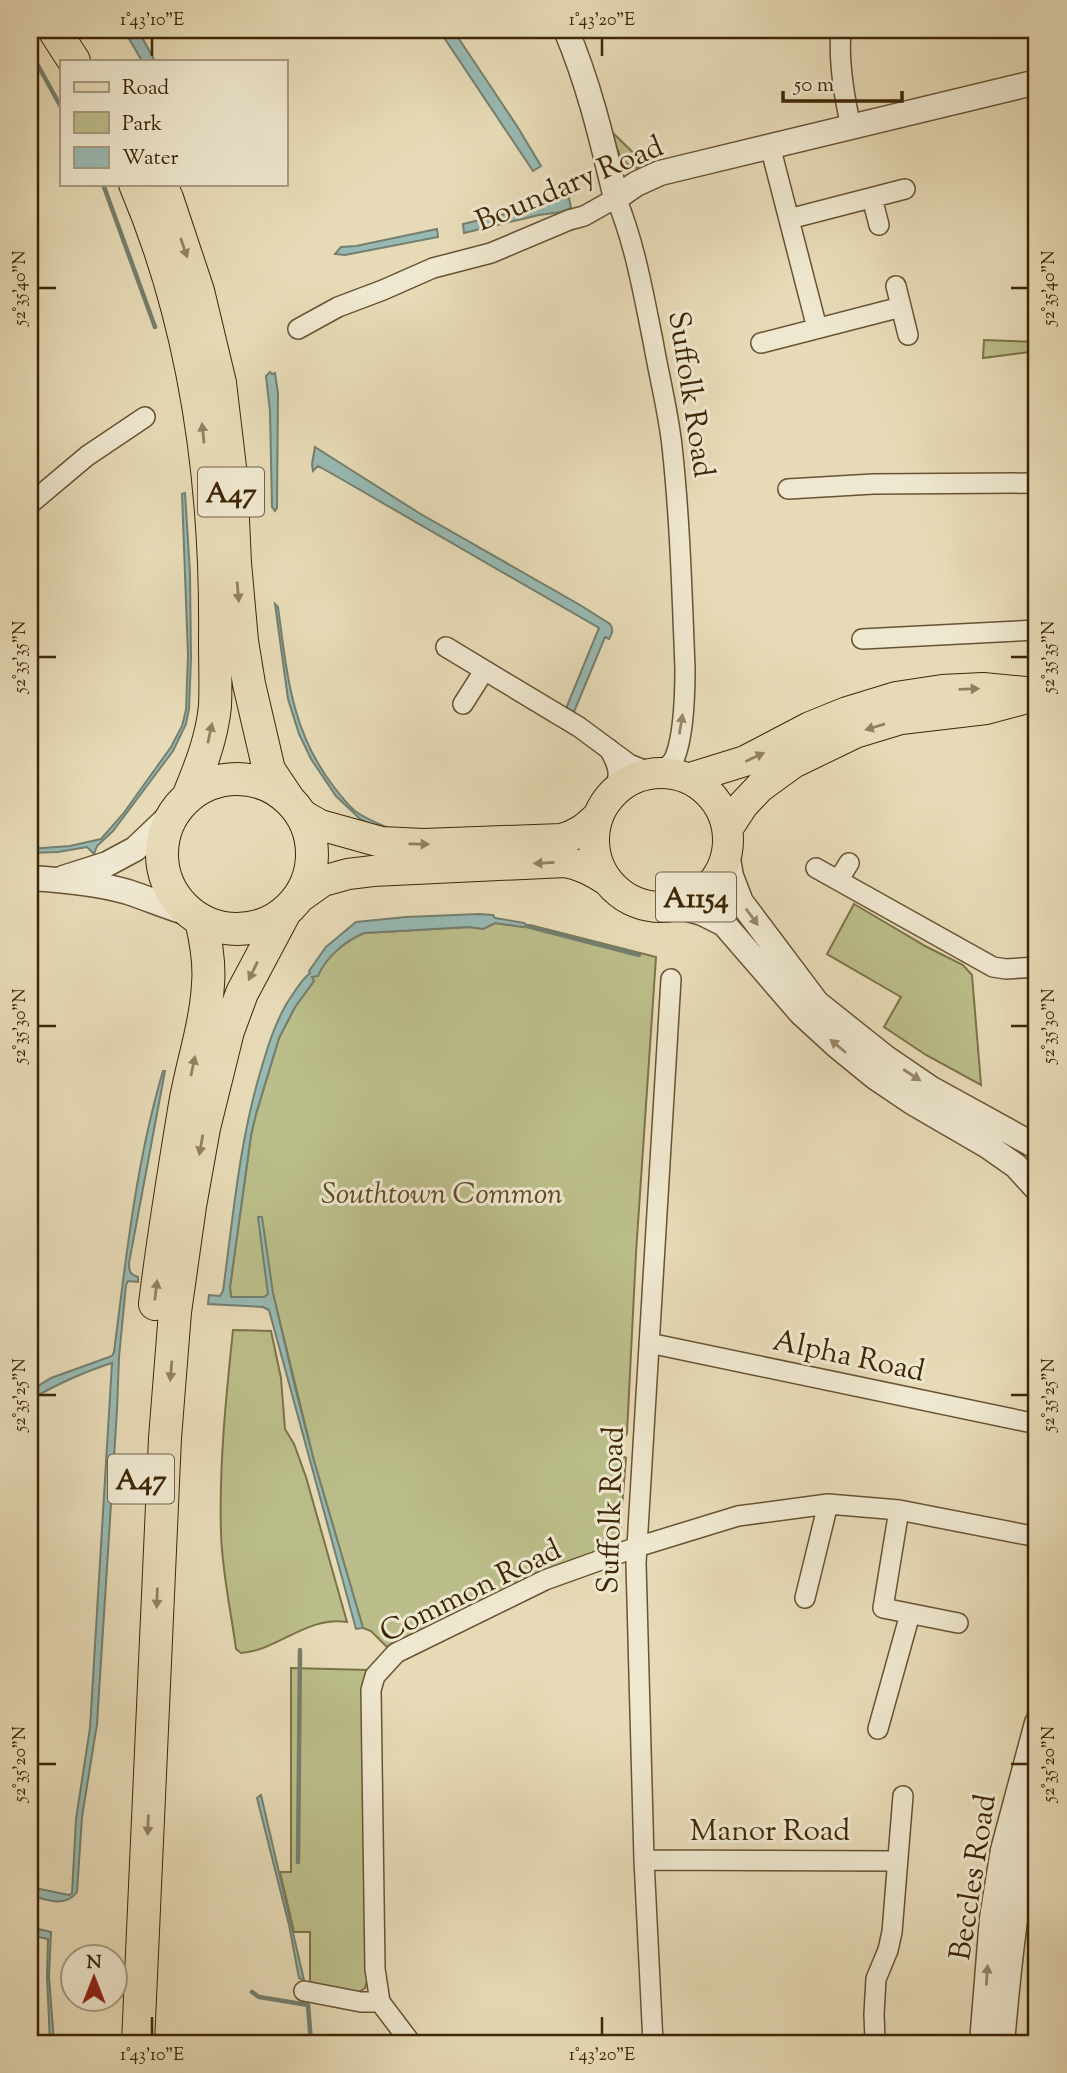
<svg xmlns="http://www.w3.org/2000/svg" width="1067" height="2073" font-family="'Sorts Mill Goudy',serif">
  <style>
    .green { fill: #bbbe8a; stroke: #7c7248; stroke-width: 2 }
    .water { fill: #98bab4; stroke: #747f6e; stroke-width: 2 }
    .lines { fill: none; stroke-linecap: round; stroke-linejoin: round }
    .stream { stroke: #747f6e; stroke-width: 4.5 }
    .minor-casing { stroke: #685332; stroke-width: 22 }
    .tertiary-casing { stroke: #685332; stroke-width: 27 }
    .primary-casing { stroke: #3e2605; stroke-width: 32 }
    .trunk-casing { stroke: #3e2605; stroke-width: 34 }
    .minor { stroke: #efe8d0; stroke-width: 19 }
    .tertiary { stroke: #efe8d0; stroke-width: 24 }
    .primary { stroke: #e7dbb7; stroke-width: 30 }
    .trunk { stroke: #e7dbb7; stroke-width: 32 }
    .oneway { fill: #92805e }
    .oneway2 { fill: #96876a }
    .ticks { fill: none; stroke: #3e2605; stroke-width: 2.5 }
    .labels { text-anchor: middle; stroke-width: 6; stroke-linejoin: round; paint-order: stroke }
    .shield { fill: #efe8d0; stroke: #736042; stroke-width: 2 }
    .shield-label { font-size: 28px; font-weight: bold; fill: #3e2605 }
    .street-label { font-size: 30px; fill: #3e2605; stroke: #efe8d0 }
    .park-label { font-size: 30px; font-style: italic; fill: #5d4c26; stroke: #efe8d0 }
    .neatline { fill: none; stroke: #3e2605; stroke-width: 2.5 }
    .ticks-label { font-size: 18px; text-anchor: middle; fill: #3e2605 }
  </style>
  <rect width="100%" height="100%" fill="#e7dbb7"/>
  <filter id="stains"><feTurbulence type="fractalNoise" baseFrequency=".00286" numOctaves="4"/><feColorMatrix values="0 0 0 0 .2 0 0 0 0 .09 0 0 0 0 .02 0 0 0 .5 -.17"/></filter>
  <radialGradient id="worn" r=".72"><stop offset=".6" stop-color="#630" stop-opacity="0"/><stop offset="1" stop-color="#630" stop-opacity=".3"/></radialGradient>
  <path class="green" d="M613 133 649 168C623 172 617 154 613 133Z
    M984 340 1037 342V351L983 358Z
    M854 904 927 947 963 965 972 975 981 1085 926 1055 884 1027 901 997 827 954Z
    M495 923 523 927 530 925 656 957 636 1253 627 1433 617 1452 626 1458 620 1532 613 1546C536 1576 461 1610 387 1647L371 1631 363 1628 314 1461 274 1298 231 1297 230 1287 251 1135 256 1114 279 1038 295 1007 314 981 312 977 318 975C326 957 345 941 364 933L470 927 483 929Z
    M233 1330 271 1331 281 1378 285 1429 294 1444 306 1477 347 1622C306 1616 279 1650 241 1653L236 1649C231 1611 222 1572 221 1533 219 1465 226 1397 233 1330Z
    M291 1668 369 1670 362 1690 367 1981 365 1988 359 1992 310 1985V1932H294L280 1872H291Z"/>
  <path class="water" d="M124 30H138L155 61H142Z
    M453 30 517 126 541 166 533 171 443 36Z
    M569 198 571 208 561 212 539 215 464 233 463 224 518 211 551 200Z
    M437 229 438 237 345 255 335 254 341 247 356 246Z
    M270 372 272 374 275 373 278 393 277 508 275 511 272 507 270 411 266 376Z
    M315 447 419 513 580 605 610 624C614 630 612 633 609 639L605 637 574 712 567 709V706L599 628 336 476 318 466 313 471 312 464Z
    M185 493 190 573 191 658 189 709 186 724 173 751 113 831 97 846 94 854 87 847 58 852 30 853V849L70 846 101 839 123 814 171 747 182 726 186 710 188 655 182 494Z
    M275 604 278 607C287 673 291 732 334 787 340 795 347 804 355 811 367 820 381 825 394 830L373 826 359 818 336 796 311 759 299 734 288 699Z
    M479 914 493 915 495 918 524 923 527 926 523 927 495 923 483 929 469 927 364 933C345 941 326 957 318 976L312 977 314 981 295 1007 279 1038 256 1114 251 1135 230 1287 231 1297H264L268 1294 258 1217H262L273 1293 296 1391 314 1461 363 1628 356 1629 269 1310 263 1307 208 1304 209 1295 220 1296 223 1291C233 1218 239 1144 260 1073 267 1049 274 1025 287 1003 294 993 300 981 310 973L309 971 326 947 356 922 406 917Z
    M163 1071H165L129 1263C129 1272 130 1274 138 1277V1282L128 1281 126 1285 119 1357 117 1410 97 1724 82 1817 77 1892C65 1908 47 1900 30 1895V1887L69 1895 72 1893 76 1819 90 1728 112 1363C86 1371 53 1386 30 1400V1391L51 1378 112 1356 114 1352C126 1258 136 1162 163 1071Z
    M261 1795 304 1980 299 1978 289 1925 257 1798Z
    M30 1927 51 1932 49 1976 54 2043H50L47 1976 48 1939 30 1935Z"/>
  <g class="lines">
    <path class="stream" d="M30 51 61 107
      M103 184 155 327
      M527 926 639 955
      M298 1862 300 1650
      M252 1992 259 1997 308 2005 311 2043"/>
    <defs>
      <path id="minor" d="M841 30C838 62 844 96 851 127
        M770 146 817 328
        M872 198 879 225
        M789 219 905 189
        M896 286 908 335
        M298 329 338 307 383 290 433 268 491 253 569 220 584 216 616 198C635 244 643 292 653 341 659 376 668 410 672 446 680 519 682 594 685 668 685 693 684 734 675 757 672 764 666 768 659 772
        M761 343 901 307
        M788 489 873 484 1037 483
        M30 504 87 456 145 417
        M862 639 1037 630
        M446 647 579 727 629 764 651 773
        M463 704 484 671
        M609 749C618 764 621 774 615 790
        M816 868 993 967 1006 969 1037 967
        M839 879 849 863
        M649 1343 1037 1424
        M899 1510 883 1608 958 1623
        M805 1598 828 1504
        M878 1729 910 1614
        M644 1860 897 1861
        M304 1991 361 2002H380L411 2043
        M380 2002 375 1969 371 1690 375 1676 396 1653 545 1580 637 1547 738 1516 828 1504 899 1510 1037 1537
        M875 2040 874 2014 876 1979 888 1950 892 1932 903 1796
        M653 2043 644 1860 636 1563 671 979"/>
      <path id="tertiary" d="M566 30C589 84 602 140 616 198L636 184 660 173 1037 82
        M727 854 731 876 741 902 817 1003 886 1058 930 1088 1037 1147
        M30 878C62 880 97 883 128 892 149 899 170 908 191 914
        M63 878 107 864 135 849 176 810
        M677 906 702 913 724 924 801 1013 837 1046 875 1077 912 1102 986 1145 1016 1166 1037 1189
        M982 2043 992 1918 1003 1850 1037 1723
        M1002 2043C1009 1963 1017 1883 1037 1804"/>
      <path id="primary" d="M594 840a67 67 0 1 1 134 0a67 67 0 1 1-134 0Z
        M690 778 745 761 810 727 847 712 896 697 942 690 983 688 1037 693
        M301 814 320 825 381 842 424 844 561 839C577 835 586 828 598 816
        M728 828 743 805 760 787 793 763 855 733 901 719 986 709 1020 700
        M299 898 323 881 348 874 373 871 565 862C582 865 594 872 608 881"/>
      <path id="trunk" d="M54 30 74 61
        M135 184C196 328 217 486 215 642 215 663 216 685 215 706 212 738 200 768 188 797
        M160 184 167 198 198 291 220 383 231 476 235 563 242 641 249 684 269 770 289 800
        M162 854a75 75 0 1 1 150 0a75 75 0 1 1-150 0Z
        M155 1304C163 1237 174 1171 185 1104 192 1064 206 1024 208 984 210 962 206 941 201 920
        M138 2043 165 1438 175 1312 190 1206 204 1128 228 1031 242 993 284 914"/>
    </defs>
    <use href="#minor" class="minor-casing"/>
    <use href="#tertiary" class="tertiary-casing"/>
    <use href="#primary" class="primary-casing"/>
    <use href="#trunk" class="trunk-casing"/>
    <use href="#minor" class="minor"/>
    <use href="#tertiary" class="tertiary"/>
    <use href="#primary" class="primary"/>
    <use href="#trunk" class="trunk"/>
  </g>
  <defs><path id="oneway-solid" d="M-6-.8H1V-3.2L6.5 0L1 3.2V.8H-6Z" transform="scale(1.75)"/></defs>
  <g class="oneway">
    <use href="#oneway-solid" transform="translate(184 248) rotate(71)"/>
    <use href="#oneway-solid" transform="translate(203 433) rotate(-96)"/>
    <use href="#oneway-solid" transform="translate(238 592) rotate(85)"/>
    <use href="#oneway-solid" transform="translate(969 689) rotate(-2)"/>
    <use href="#oneway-solid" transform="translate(875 727) rotate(163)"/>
    <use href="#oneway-solid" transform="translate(210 733) rotate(-78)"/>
    <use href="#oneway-solid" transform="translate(755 757) rotate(-25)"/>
    <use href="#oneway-solid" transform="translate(419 844) rotate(1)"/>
    <use href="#oneway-solid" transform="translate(544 863) rotate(177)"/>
    <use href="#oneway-solid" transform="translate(253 971) rotate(116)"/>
    <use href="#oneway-solid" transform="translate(193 1066) rotate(-78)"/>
    <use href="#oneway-solid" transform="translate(201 1145) rotate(100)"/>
    <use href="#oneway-solid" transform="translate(156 1290) rotate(-83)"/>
    <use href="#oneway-solid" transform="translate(171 1371) rotate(95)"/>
    <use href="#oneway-solid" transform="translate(157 1598) rotate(92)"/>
    <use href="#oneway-solid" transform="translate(148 1825) rotate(92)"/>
  </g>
  <g class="oneway2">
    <use href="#oneway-solid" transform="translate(681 724) rotate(-81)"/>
    <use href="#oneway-solid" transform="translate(752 917) rotate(54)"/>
    <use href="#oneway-solid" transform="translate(838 1046) rotate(-140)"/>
    <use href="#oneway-solid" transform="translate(912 1075) rotate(33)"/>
    <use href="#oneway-solid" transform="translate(987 1975) rotate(-86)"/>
  </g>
  <path class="ticks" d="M152 38V56M602 38V56M38 288H56M1011 288H1028M38 657H56M1011 657H1028M38 1026H56M1011 1026H1028M38 1395H56M1011 1395H1028M38 1764H56M1011 1764H1028M152 2017V2035M602 2017V2035"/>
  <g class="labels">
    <g class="shield">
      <rect x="198" y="467.5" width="66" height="49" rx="5"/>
      <rect x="656" y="872.5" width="80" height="49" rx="5"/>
      <rect x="108" y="1454.5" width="66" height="49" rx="5"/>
    </g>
    <g class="shield-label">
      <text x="231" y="502">A47</text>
      <text x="696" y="907">A1154</text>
      <text x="141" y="1489">A47</text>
    </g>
    <g class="street-label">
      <text transform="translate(569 183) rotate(-23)" y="10">Boundary Road</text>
      <text transform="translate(692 394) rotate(81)" y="10">Suffolk Road</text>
      <text transform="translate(849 1355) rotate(12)" y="10">Alpha Road</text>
      <text transform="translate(610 1510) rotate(-88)" y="10">Suffolk Road</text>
      <text transform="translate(470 1590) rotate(-26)" y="10">Common Road</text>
      <text x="770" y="1840">Manor Road</text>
      <text transform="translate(972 1877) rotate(-81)" y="10">Beccles Road</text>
    </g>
    <g class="park-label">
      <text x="442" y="1203">Southtown Common</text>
    </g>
  </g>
  <rect width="1067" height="2073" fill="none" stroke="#e7dbb7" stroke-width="77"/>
  <rect x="60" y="60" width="228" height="126" fill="#efe8d0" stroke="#a89a7f" stroke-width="2"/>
  <rect x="74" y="82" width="35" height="10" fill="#e7dbb7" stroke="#a89a7f" stroke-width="2"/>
  <text x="122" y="94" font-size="21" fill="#3e2605">Road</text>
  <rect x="74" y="112" width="35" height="21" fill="#bbbe8a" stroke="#a89a7f" stroke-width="2"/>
  <text x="122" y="130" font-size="21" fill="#3e2605">Park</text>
  <rect x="74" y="147" width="35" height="21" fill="#98bab4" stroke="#a89a7f" stroke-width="2"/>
  <text x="122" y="164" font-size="21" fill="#3e2605">Water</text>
  <g transform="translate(94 1978)"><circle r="33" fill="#efe8d0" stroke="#a89a7f" stroke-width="2"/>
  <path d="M0-5L12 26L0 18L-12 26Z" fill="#8f2418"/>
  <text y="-10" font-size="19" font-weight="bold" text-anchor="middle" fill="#3e2605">N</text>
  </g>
  <path d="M783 91v10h119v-10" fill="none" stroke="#3e2605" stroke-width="3.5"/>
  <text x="794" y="91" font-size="21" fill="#3e2605" stroke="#efe8d0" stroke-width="5" paint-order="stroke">50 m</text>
  <rect x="38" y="38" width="990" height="1997" class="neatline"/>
  <g class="ticks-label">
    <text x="152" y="25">1°43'10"E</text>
    <text x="602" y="25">1°43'20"E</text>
    <text transform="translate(19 288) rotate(-90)" y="6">52°35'40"N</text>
    <text transform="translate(1048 288) rotate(-90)" y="6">52°35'40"N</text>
    <text transform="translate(19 657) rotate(-90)" y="6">52°35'35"N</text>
    <text transform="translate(1048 657) rotate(-90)" y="6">52°35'35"N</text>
    <text transform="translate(19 1026) rotate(-90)" y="6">52°35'30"N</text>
    <text transform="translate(1048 1026) rotate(-90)" y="6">52°35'30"N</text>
    <text transform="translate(19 1395) rotate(-90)" y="6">52°35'25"N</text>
    <text transform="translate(1048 1395) rotate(-90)" y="6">52°35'25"N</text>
    <text transform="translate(19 1764) rotate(-90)" y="6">52°35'20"N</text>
    <text transform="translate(1048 1764) rotate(-90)" y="6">52°35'20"N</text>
    <text x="152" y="2060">1°43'10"E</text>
    <text x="602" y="2060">1°43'20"E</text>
  </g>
  <rect width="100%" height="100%" filter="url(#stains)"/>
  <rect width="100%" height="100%" fill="url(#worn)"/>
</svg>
